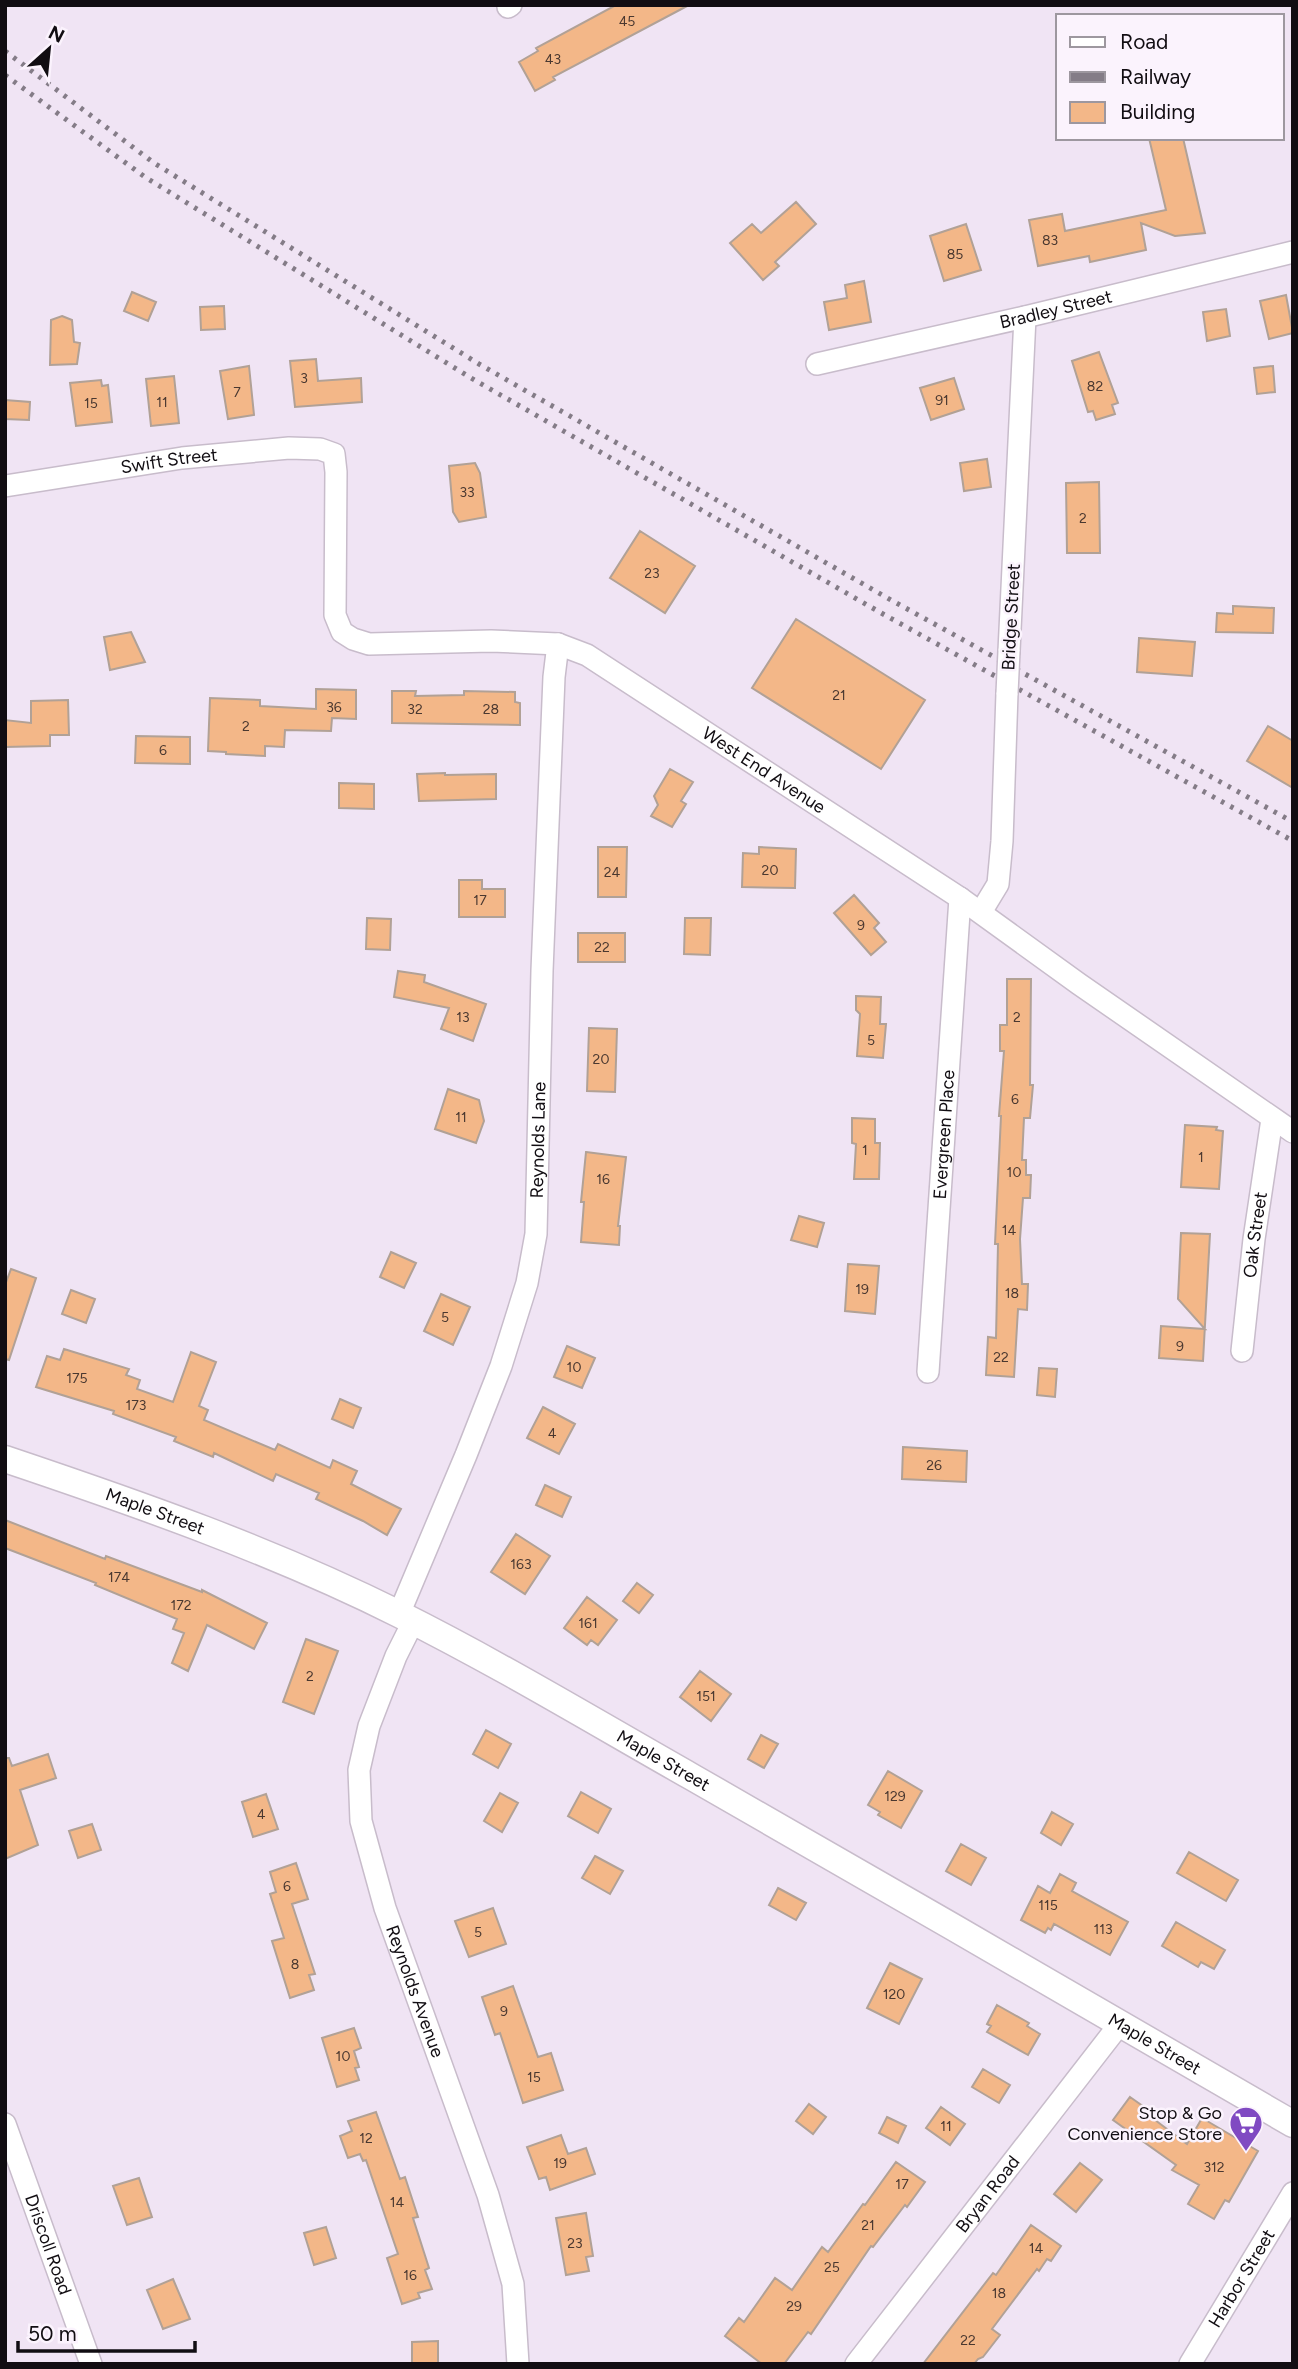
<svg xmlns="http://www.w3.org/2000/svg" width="1298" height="2369" font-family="Figtree,sans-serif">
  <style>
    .building { fill: #f3b788; stroke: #b1a196; stroke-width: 2 }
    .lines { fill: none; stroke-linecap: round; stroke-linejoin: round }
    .minor-casing { stroke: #c8bccb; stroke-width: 24 }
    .tertiary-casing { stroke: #c8bccb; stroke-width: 29 }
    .minor { stroke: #fff; stroke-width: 21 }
    .tertiary { stroke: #fff; stroke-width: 26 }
    .rail { stroke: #847c87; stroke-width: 5; stroke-dasharray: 3.5 7; stroke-linecap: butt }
    .minor-bridge-casing { stroke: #c8bccb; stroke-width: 24; stroke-linecap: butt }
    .minor-bridge { stroke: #fff; stroke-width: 21 }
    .labels { text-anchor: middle; stroke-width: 5; stroke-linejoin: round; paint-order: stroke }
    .number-label { font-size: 14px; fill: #4a3830 }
    .street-label { font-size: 18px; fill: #110d12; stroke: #fbf3fd }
    .poi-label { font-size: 18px; fill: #110d12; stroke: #fbf3fd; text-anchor: end }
  </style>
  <rect width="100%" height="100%" fill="#f0e4f4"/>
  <path class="building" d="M616 5H689L553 77 555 80 535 91 519 62 538 51 536 48Z
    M1149 138H1183L1205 233 1175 236 1141 223 1146 250 1090 262 1089 256 1038 266 1029 220 1062 214 1065 231 1166 210Z
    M796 202 816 224 775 262 779 266 763 280 730 243 752 224 761 233Z
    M966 224 981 270 944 281 930 236Z
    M864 281 871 322 829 330 824 302 847 298 845 285Z
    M132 292 156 302 148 321 124 311Z
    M1286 295 1293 333 1269 339 1260 301Z
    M224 306 225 329 201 330 200 307Z
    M1226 309 1230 336 1207 341 1203 312Z
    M62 316 72 320 74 342 80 343 77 364 50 365 51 320Z
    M1099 352 1118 403 1112 405 1115 414 1096 420 1093 411 1088 412 1072 361Z
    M316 359 318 381 361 378 362 402 295 407 290 361Z
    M249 366 254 415 228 419 220 371Z
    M1273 366 1275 392 1257 394 1254 368Z
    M174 376 179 423 151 426 146 379Z
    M954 378 964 409 931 420 920 388Z
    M101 380 102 386 108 385 112 422 76 426 70 383Z
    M5 400 30 402 29 420 5 419Z
    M987 459 991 487 964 491 960 463Z
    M475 463 480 473 486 517 459 522 453 512 449 466Z
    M1099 482 1100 553H1067L1066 483Z
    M640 531 695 566 665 613 610 578Z
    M1233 606 1274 608 1273 633 1216 632 1217 613 1233 614Z
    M796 619 925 700 881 769 752 688Z
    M131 632 145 662 110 670 104 637Z
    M1139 638 1195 642 1192 676 1137 672Z
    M316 689 356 690V719L332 718 331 731 285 730 284 747 265 746V756L226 754V752L208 751 210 698 260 700V706L316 709Z
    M392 691H416L415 696 464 695V691L515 692V702L520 703V725L392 723Z
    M68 700 69 735H50V746L5 747V720L31 723V701Z
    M1268 726 1293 741V788L1247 761Z
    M136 736 190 737V764L135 763Z
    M670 769 693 782 681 801 686 804 672 827 651 816 658 805 654 796Z
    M445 773V775L496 774V799L419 801 417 774Z
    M339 783 374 784V809L339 808Z
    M598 847H627L626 897H598Z
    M759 847 796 849 795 888 742 887 743 853 759 854Z
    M459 880H482V889H505V917H459Z
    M854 895 879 923 874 928 886 942 871 955 834 913Z
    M367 918 391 919 390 950 366 949Z
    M685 918H711L710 955 684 954Z
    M578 933H625V962H578Z
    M398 971 425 975 424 982 486 1004 473 1041 441 1029 449 1008 394 997Z
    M1007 979H1031L1030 1085H1033L1030 1118H1024L1022 1160H1026V1175H1031L1030 1198H1023L1020 1239 1022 1284H1028L1027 1310 1018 1309 1014 1377 986 1375 988 1337 996 1338 998 1244H995L1001 1116H999L1004 1051H1000V1025H1007Z
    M856 996 881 997 880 1024H886L883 1058 857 1056 860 1014 856 1010Z
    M589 1028 617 1029 615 1092 587 1091Z
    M448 1089 479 1100 484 1121 476 1143 435 1129Z
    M852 1118 875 1119V1143H880L879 1179H854L856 1144 852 1143Z
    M1185 1125 1217 1127 1216 1130 1223 1131 1219 1189 1181 1187Z
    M586 1152 626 1157 618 1226H620L619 1245 581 1242 584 1202H581Z
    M799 1216 824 1223 817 1247 791 1240Z
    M1181 1233 1210 1234 1203 1361 1159 1358 1161 1326 1205 1329 1178 1299Z
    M391 1252 416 1263 404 1288 380 1277Z
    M848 1264 879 1266 875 1314 845 1311Z
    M11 1269 36 1278 9 1360 5 1359V1285Z
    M71 1290 95 1299 86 1323 62 1314Z
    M441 1294 470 1307 453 1345 424 1331Z
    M567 1346 595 1358 582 1388 554 1377Z
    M64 1349 129 1369 126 1375 140 1380 137 1389 173 1402 191 1352 216 1362 199 1406 208 1410 204 1420 275 1450 278 1444 330 1468 333 1460 357 1471 351 1484 401 1509 387 1535 363 1521 316 1499 319 1493 276 1474 273 1481 214 1453 213 1457 174 1441 176 1437 113 1414 114 1411 36 1387 47 1356 60 1360Z
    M1039 1368 1057 1369 1055 1397 1037 1395Z
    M340 1399 361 1408 353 1428 332 1419Z
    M543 1407 575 1424 559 1454 527 1438Z
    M903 1447 967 1451 966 1482 902 1479Z
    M545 1485 571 1497 562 1517 536 1505Z
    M5 1520 105 1559 106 1556 202 1592V1590L267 1623 254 1649 207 1625 188 1671 172 1663 184 1633 173 1629 177 1619 95 1585 96 1583 5 1548Z
    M516 1534 550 1556 525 1594 491 1572Z
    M637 1583 653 1595 639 1613 623 1601Z
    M587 1597 617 1620 598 1645 591 1640 587 1645 564 1628Z
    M306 1639 338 1651 314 1714 283 1702Z
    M700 1671 731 1694 711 1721 680 1697Z
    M486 1730 511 1744 498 1768 473 1754Z
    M761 1735 778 1744 764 1768 748 1759Z
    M48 1754 56 1778 20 1790 38 1845 5 1859V1758H9L12 1766Z
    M888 1771 922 1791 901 1828 878 1815 880 1812 868 1805Z
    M581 1792 611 1809 598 1833 568 1816Z
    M500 1793 518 1803 502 1832 484 1821Z
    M266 1794 278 1829 253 1837 242 1802Z
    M1052 1812 1073 1824 1061 1845 1041 1833Z
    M92 1824 101 1850 78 1858 69 1831Z
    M961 1844 986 1858 971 1885 946 1871Z
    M1189 1852 1238 1880 1226 1901 1177 1873Z
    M595 1856 623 1871 610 1894 582 1878Z
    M296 1863 308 1899 292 1904 315 1974 309 1975 314 1990 290 1998 272 1941 284 1938 270 1894 276 1892 270 1872Z
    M1060 1874 1076 1883 1072 1891 1128 1922 1110 1955 1054 1924 1051 1930 1048 1928 1045 1933 1021 1920 1038 1886 1050 1893Z
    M778 1888 806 1903 796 1920 769 1905Z
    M493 1908 506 1944 469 1957 455 1921Z
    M1176 1922 1225 1950 1214 1969 1201 1962 1198 1967 1162 1946Z
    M890 1963 922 1979 899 2024 867 2008Z
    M513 1986 538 2057 551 2053 563 2090 523 2103 500 2033 495 2035 482 1997Z
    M997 2005 1029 2023 1027 2026 1040 2034 1028 2055 987 2032 991 2026 987 2024Z
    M354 2028 361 2048 354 2051 359 2067 355 2068 359 2080 337 2087 322 2038Z
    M983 2069 1010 2085 999 2103 972 2087Z
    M1130 2097 1154 2114 1151 2117 1187 2144 1202 2118 1258 2151 1229 2202 1225 2200 1214 2219 1188 2204 1199 2185 1172 2170 1176 2165 1113 2120Z
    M809 2104 826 2117 813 2134 796 2121Z
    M941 2107 965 2124 950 2145 926 2128Z
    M376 2112 400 2179 405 2177 418 2217 413 2218 429 2268 425 2270 432 2289 418 2293 420 2298 402 2304 387 2258 398 2254 366 2160 363 2161 360 2154 348 2158 340 2136 352 2131 348 2121Z
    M887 2117 906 2126 898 2143 879 2133Z
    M561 2135 568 2154 586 2148 595 2174 550 2190 546 2177 539 2179 527 2147Z
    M896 2162 925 2182 907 2207 905 2205 873 2247 871 2246 811 2334 808 2332 784 2364H762L725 2336 739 2318 744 2322 775 2278 792 2290 822 2247 828 2252 863 2204 865 2205Z
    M1080 2163 1102 2180 1076 2212 1054 2194Z
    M139 2178 152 2217 127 2225 113 2186Z
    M586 2213 593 2256 586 2257 589 2271 566 2275 556 2218Z
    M1031 2225 1061 2246 1051 2261 1047 2259 1039 2271 1037 2269 992 2329 1000 2335 983 2357 978 2359 974 2364H923L993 2273 996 2275Z
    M326 2227 336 2258 314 2265 304 2233Z
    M173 2279 190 2319 163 2329 147 2290Z
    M438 2341V2364H412V2342Z"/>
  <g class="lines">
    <defs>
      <g id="minor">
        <path d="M508 7 511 5"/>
        <path id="s1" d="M817 364 1025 317 1293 252"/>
        <path id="s2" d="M5 486 182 458 289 448 320 449 334 454 336 472 335 615 342 632 353 639 369 644 491 641 558 644 587 655 960 898 1079 984 1293 1132"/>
        <path d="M1009 651 1025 317"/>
        <path d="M981 912 998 884 1002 841 1007 693"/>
        <path id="s3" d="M1242 1351 1254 1239 1272 1119"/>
        <path id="s4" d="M928 1372 960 898"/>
        <path id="s5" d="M399 1614 466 1455 501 1366 527 1283 536 1234 542 971 554 677 558 644"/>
        <path id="s6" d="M413 1622 396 1656 369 1726 359 1770 361 1821 385 1908 488 2195 513 2284 518 2364"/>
        <path id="s7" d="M5 2124 91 2364"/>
        <path id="s8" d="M856 2364 1119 2025"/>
        <path id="s9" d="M1190 2364 1293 2193"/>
      </g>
      <g id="tertiary">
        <path id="s10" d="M5 1459C139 1504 273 1551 399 1614 499 1664 595 1722 692 1777 893 1891 1093 2009 1293 2124"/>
      </g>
    </defs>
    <use href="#minor" class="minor-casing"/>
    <use href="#tertiary" class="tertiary-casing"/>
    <use href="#minor" class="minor"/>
    <use href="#tertiary" class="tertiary"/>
    <path class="rail" d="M5 51 154 163 479 364 891 600 1293 822
      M5 75 145 177 471 378 883 614 1293 841"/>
    <defs>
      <path id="minor-bridge" d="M1007 693 1009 651"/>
    </defs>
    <use href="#minor-bridge" class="minor-bridge-casing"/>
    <use href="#minor-bridge" class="minor-bridge"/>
  </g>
  <defs>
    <symbol id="supermarket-pin" viewBox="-11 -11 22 30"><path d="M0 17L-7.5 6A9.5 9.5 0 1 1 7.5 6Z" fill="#804ac2" stroke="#fbf3fd"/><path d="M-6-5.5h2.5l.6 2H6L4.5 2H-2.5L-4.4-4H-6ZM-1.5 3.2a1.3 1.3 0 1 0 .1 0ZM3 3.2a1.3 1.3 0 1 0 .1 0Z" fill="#fff"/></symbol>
  </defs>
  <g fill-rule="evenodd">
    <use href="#supermarket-pin" x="1227" y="2104" width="38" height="52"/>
  </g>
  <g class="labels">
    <g class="number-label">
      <text x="627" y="26">45</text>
      <text x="553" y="64">43</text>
      <text x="1050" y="245">83</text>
      <text x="955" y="259">85</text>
      <text x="304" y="383">3</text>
      <text x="1095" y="391">82</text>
      <text x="237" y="397">7</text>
      <text x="942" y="405">91</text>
      <text x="162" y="407">11</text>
      <text x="91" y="408">15</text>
      <text x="467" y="497">33</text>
      <text x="1083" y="523">2</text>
      <text x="652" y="578">23</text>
      <text x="839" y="700">21</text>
      <text x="334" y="712">36</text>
      <text x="415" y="714">32</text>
      <text x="491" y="714">28</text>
      <text x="246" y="731">2</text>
      <text x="163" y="755">6</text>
      <text x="770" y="875">20</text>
      <text x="612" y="877">24</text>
      <text x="480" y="905">17</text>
      <text x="861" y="930">9</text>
      <text x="602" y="952">22</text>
      <text x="463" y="1022">13</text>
      <text x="1017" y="1022">2</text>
      <text x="871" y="1045">5</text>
      <text x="601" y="1064">20</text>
      <text x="1015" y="1104">6</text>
      <text x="461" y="1122">11</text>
      <text x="865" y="1155">1</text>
      <text x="1201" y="1162">1</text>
      <text x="1014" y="1177">10</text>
      <text x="603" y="1184">16</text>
      <text x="1009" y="1235">14</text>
      <text x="862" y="1294">19</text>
      <text x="1012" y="1298">18</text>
      <text x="445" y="1322">5</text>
      <text x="1180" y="1351">9</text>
      <text x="1001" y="1362">22</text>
      <text x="574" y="1372">10</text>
      <text x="77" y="1383">175</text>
      <text x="136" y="1410">173</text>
      <text x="552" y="1438">4</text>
      <text x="934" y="1470">26</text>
      <text x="521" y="1569">163</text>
      <text x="119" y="1582">174</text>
      <text x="181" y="1610">172</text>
      <text x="588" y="1628">161</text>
      <text x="310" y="1681">2</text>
      <text x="706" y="1701">151</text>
      <text x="895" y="1801">129</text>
      <text x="261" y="1819">4</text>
      <text x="287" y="1891">6</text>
      <text x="1048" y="1910">115</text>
      <text x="1103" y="1934">113</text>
      <text x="478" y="1937">5</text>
      <text x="295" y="1969">8</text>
      <text x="894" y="1999">120</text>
      <text x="504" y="2016">9</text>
      <text x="343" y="2061">10</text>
      <text x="534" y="2082">15</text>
      <text x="946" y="2131">11</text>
      <text x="366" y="2143">12</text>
      <text x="560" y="2168">19</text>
      <text x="1214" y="2172">312</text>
      <text x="902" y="2189">17</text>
      <text x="397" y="2207">14</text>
      <text x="868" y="2230">21</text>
      <text x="575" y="2248">23</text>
      <text x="1036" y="2253">14</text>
      <text x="832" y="2272">25</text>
      <text x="410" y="2280">16</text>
      <text x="999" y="2298">18</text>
      <text x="794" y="2311">29</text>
      <text x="968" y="2345">22</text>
    </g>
    <g class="street-label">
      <text dy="6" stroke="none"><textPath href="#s1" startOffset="245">Bradley Street</textPath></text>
      <text dy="6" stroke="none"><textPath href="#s2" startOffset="166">Swift Street</textPath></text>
      <text transform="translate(1011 617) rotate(-87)" y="6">Bridge Street</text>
      <text dy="6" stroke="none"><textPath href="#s2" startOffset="973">West End Avenue</textPath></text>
      <text dy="6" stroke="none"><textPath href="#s4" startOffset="238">Evergreen Place</textPath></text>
      <text dy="6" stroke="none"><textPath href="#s5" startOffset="499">Reynolds Lane</textPath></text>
      <text dy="6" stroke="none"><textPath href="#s3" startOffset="117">Oak Street</textPath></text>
      <text dy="6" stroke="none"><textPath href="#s10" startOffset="159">Maple Street</textPath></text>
      <text dy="6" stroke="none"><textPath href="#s10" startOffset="726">Maple Street</textPath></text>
      <text dy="6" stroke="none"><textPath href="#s6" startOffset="388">Reynolds Avenue</textPath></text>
      <text dy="6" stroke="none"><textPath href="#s10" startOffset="1293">Maple Street</textPath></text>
      <text dy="6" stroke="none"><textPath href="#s8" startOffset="215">Bryan Road</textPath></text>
      <text dy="6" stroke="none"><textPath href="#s7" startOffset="128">Driscoll Road</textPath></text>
      <text dy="6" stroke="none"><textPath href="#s9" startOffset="100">Harbor Street</textPath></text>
    </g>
    <g class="poi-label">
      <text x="1222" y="2119">Stop &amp; Go<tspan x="1222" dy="21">Convenience Store</tspan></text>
    </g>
  </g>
  <rect width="1298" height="2369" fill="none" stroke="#110d12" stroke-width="14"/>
  <rect x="1056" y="14" width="228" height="126" fill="#fbf3fd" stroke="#9d979f" stroke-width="2"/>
  <rect x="1070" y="37" width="35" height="10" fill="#ffffff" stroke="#9d979f" stroke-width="2"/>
  <text x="1120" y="49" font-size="21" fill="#110d12">Road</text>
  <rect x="1070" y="72" width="35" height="10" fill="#847c87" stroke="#9d979f" stroke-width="2"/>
  <text x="1120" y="84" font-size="21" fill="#110d12">Railway</text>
  <rect x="1070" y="102" width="35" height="21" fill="#f3b788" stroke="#9d979f" stroke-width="2"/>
  <text x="1120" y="119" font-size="21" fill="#110d12">Building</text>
  <g transform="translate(49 49) rotate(27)" stroke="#fbf3fd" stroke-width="5" paint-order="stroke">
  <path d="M0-5L12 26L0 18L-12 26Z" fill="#110d12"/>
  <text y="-10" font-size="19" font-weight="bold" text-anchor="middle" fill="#110d12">N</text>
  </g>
  <path d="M18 2341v10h177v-10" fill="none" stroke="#110d12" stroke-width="3.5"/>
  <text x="28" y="2341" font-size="21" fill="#110d12" stroke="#fbf3fd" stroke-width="5" paint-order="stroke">50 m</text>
</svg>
